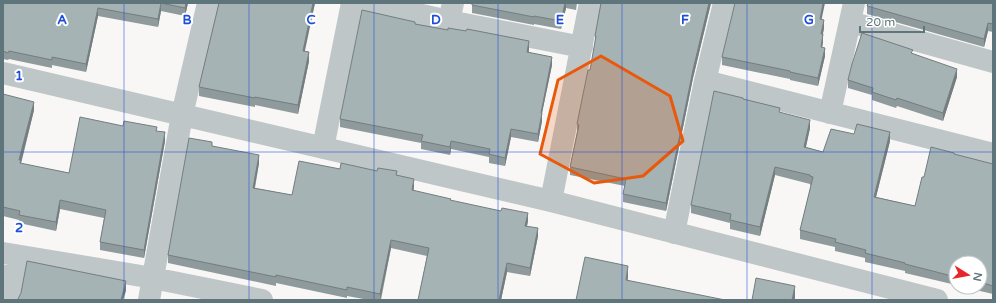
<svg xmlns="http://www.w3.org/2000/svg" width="996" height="303" font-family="'Varela Round',sans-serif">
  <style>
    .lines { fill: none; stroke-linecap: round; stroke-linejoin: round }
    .minor { stroke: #bfc6c8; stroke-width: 22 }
    .wall { fill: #8e9a9c }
    .shaded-wall { fill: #747d7f }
    .building { fill: #a5b3b5; stroke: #747d7f }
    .marked { fill: #e8590c; fill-opacity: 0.2; stroke: #e8590c; stroke-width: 3; stroke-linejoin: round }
    .grid { fill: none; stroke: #1d4ed8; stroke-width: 1; stroke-opacity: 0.55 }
    .grid-label { font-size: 13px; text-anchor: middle; font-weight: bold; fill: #1d4ed8; stroke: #fff; stroke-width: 4; stroke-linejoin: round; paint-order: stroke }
  </style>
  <rect width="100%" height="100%" fill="#f8f7f5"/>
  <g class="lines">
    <path class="minor" d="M368 3 449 21 582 47
      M449 21 453 3
      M850 22 993 62
      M3 73 551 201 937 300
      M705 81 993 154
      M830 113 854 3
      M323 148 352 3
      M551 201 590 3
      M674 233 705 81 724 3
      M3 253 153 278 262 300
      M9 300 17 256
      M149 300 182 115 208 3"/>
  </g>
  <path class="wall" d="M3 3H188L185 16 161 11 158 27 98 16 86 72 52 65V68L9 59 8 60 3 59Z
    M219 3H315L304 51 309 61 298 114 255 105V107L199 96V87Z
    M472 3H577L576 10 566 8 561 29 534 24V25L472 13Z
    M601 3H711L693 78 666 211 623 202V194L625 186 570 175V167L577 132V124L590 70 595 44V36Z
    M993 3V32L988 31 984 47 867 14V6Z
    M822 20 824 28 823 34V42L822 47 825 56 818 86 790 80V79L722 65V57Z
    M415 24 529 49V52L552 65 542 113V121L538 142 511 137 505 166 489 163V157L451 149 450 155 421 149V143L340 127V119Z
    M913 54 957 77 943 121 897 106 896 108 872 100V95L848 88V80Z
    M3 94 34 110 21 164 69 173 123 126 157 131 165 141 144 258 100 250V242L104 218 60 209 56 231 19 223V220L3 216Z
    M743 99 780 112 810 128 806 147 823 152 854 134 890 141 876 197 915 206 924 177 954 155 993 164V294L963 287H980V263H956V285L905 273V271L865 262V258L835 251V247L800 239V230L811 185H810V184L775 175 760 236 730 229V223L691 213V205Z
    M212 146 259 163 255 188 292 195 340 169 397 175 414 187 413 191 528 221 527 226 538 236 530 276 507 272 501 300H418L427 256 391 248 381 300H369L347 296V298L276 283V286L168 263V255Z"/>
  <path class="shaded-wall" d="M161 3V11L158 27V19Z
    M186 3H188L185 16V8Z
    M313 3H315L303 60V51Z
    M565 3H566V8L561 29V21Z
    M709 3H711L693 78 666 211V203L693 70Z
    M823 3H825L820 27V19Z
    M98 8V16L86 72V64Z
    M824 20V28L821 42V34Z
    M988 23V31L984 47V39Z
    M823 34V42L821 55V47Z
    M529 41V49L527 60V52Z
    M825 48V56L818 86V78Z
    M309 52V61L298 114V105Z
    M552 57V65L542 113V121L538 142V134L541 113Z
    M957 69V77L943 121V113Z
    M34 102V110L21 162V169L19 160Z
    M810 120V128L804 155V147Z
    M511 129V137L505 166V158Z
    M165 132V141L144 258V250Z
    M890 132V141L874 205V197Z
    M451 141V149L450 155V147Z
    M259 155V163L253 196V188Z
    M775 167V175L760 236V227Z
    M414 179V187L412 199V190Z
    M60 200V209L56 231V222Z
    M528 213V221L525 234V226Z
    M538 228V236L530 276V268Z
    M391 240V248L380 300V294Z
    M507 263V272L501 300H499Z
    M628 266V278L626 292V280Z
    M126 281V291L123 300H121Z
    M795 286V300H792Z"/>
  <path class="building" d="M3 3H186L185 8 161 3 158 19 98 8 86 64 52 57V60L9 51 8 53 3 51Z
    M219 3H313L303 51 309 52 298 105 255 97V98L199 87Z
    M472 3H565L561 21 534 16V17L472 5Z
    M601 3H709L693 70 666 203 623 194 626 179 570 167 579 125 577 124 588 70H590L596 36H595Z
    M735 3H823L820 19 824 20 821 34H823L821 47 825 48 818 78 790 72V71L722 57Z
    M868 3H993V24L988 23 984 39 867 6Z
    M362 10 415 22V24L448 30V28L466 31 467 29 529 41 527 52 552 57 541 113H542L538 134 511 129 505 158 489 154 490 149 451 141 450 147 421 141 423 135 340 119Z
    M862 33 913 50 911 53 957 69 943 113 897 98 896 100 872 92 873 88 848 80 852 64Z
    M714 91 743 98V99L780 108 779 112 810 120 804 147 823 152 831 129 854 134 857 124 890 132 874 197 915 206 922 177H924L931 147 954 153V154L993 164V286L980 282V263H956V277L905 264V263L865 253 866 250 835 242 836 239 800 230 813 177 810 176V175L775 167 760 227 730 220 731 214 691 205Z
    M3 94 34 102 19 160H21L20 163 69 173 80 117 123 126 124 121 157 127 156 131 165 132 144 250 100 242 106 210 60 200 56 222 19 215 20 211 3 207Z
    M189 138 212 142V146L259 155 253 188 292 195 299 161 340 169 341 163 377 171 378 168 397 171 396 175 414 179 412 190 451 199 450 200 501 211 502 208 528 213 525 226 538 228 530 268 507 263 499 300H418L429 248 391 240 380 294 347 287V290L276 275V277L168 255Z
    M585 257 628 266 626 280 725 300H576Z
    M27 261 126 281 121 300H17L18 299 21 293Z
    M756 278 795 286 792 300H752Z"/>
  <path class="marked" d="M601 56 670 96 683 141 643 176 594 183 540 154 558 80Z"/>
  <path class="grid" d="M124 3V300M249 3V300M374 3V300M498 3V300M622 3V300M747 3V300M872 3V300M3 152H993"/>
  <g class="grid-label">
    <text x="62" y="24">A</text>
    <text x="187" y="24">B</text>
    <text x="311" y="24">C</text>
    <text x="436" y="24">D</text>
    <text x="560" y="24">E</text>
    <text x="685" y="24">F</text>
    <text x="809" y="24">G</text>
    <text x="19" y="80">1</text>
    <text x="19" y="232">2</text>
  </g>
  <rect width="996" height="303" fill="none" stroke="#5e767b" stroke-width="8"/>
  <g transform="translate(968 275) rotate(101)"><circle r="19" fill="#ffffff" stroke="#bfc8ca"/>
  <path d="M0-3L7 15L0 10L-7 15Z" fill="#e82629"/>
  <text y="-6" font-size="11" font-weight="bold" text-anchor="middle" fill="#5e767b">N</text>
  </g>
  <path d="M860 26v6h64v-6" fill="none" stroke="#5e767b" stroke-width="2"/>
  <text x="866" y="26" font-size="12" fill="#5e767b" stroke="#ffffff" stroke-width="3" paint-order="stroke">20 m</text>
</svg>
